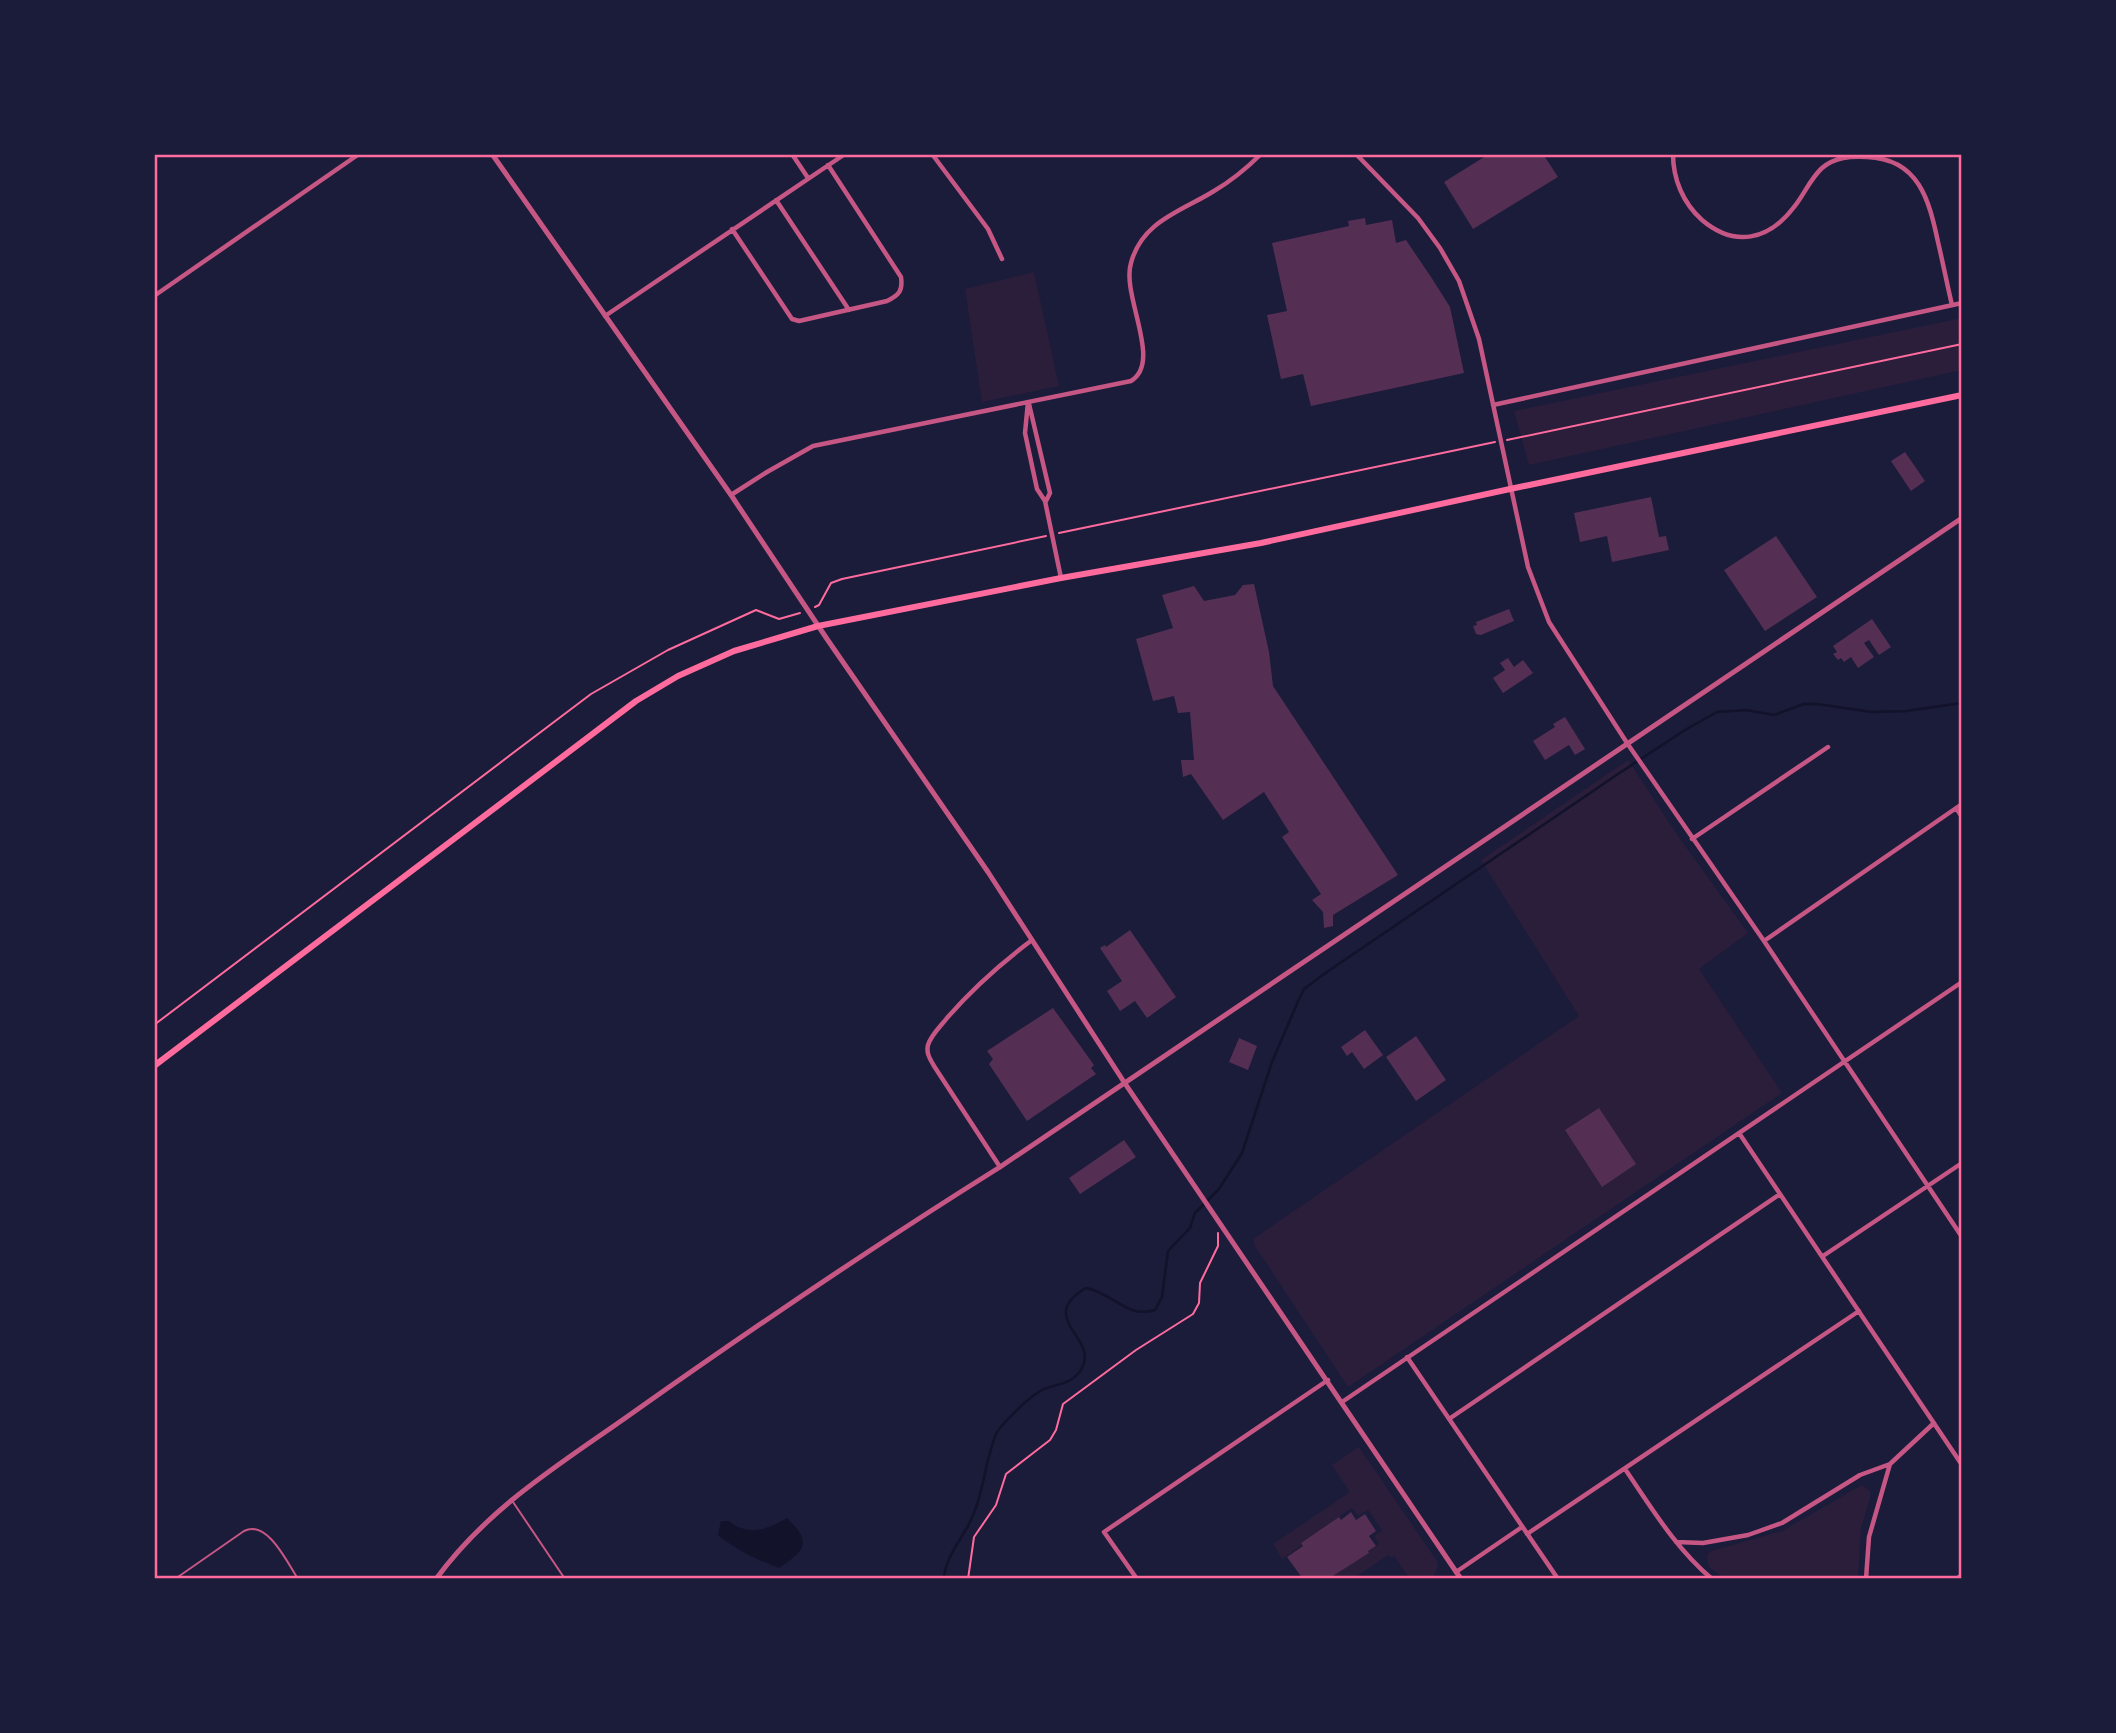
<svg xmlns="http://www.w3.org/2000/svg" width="2116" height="1733" font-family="'Golos Text',sans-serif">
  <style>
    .green { fill: #2a1e3b }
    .water { fill: #12122b }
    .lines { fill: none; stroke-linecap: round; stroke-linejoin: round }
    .stream { stroke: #12122b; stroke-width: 2.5 }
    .building { fill: #542f53 }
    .path { stroke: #ff6b9d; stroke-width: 2 }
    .service { stroke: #c65784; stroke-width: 2 }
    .minor { stroke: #c65784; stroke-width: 4.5 }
    .tertiary { stroke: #c65784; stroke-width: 5 }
    .secondary { stroke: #ff6b9d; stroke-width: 6 }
    .neatline { fill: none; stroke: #ff6b9d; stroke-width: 2.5 }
  </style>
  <rect width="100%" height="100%" fill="#1b1b3a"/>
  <path class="green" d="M1034 272 1059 386 982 402 965 289Z
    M1962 318V370L1529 465 1514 411Z
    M1628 760 1678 836 1748 933 1699 969 1782 1093 1348 1387 1255 1246 1253 1239 1579 1016 1481 860Z
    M1359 1447 1437 1561 1438 1567 1432 1579H1410L1394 1556 1391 1558 1388 1555 1353 1579H1328L1368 1553V1551L1379 1544 1374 1536 1382 1530 1368 1510 1358 1516 1352 1508 1301 1543 1302 1545 1282 1559 1273 1544 1350 1492 1332 1465Z
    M1862 1485 1870 1491V1498L1861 1528 1858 1579H1726L1709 1567 1707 1557 1711 1551 1782 1531Z"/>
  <path class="water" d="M787 1518C812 1542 806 1550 779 1568 758 1560 736 1550 718 1535L721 1521H729C747 1537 769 1529 787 1518Z"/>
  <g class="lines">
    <path class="stream" d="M944 1579C945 1561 956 1546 965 1531 984 1501 983 1466 996 1434 1000 1426 1010 1417 1017 1410 1024 1403 1033 1395 1042 1390 1056 1383 1072 1386 1082 1368 1099 1338 1035 1318 1086 1288 1114 1293 1126 1319 1155 1310L1162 1297 1168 1251 1190 1228 1195 1213 1219 1189 1242 1153 1272 1062 1299 999 1304 989 1324 974 1618 774 1685 730 1717 712 1746 710 1774 715 1804 704H1817L1872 712 1906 711 1962 703"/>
  </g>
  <path class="building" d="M1489 154H1543L1558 177 1473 229 1444 182Z
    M1365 218 1366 225 1392 220 1396 243 1406 240 1431 277 1450 307 1464 373 1311 406 1303 374 1281 379 1267 315 1287 311 1272 243 1349 226 1348 221Z
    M1905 452 1925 481 1911 491 1891 461Z
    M1651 497 1659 537 1666 536 1669 550 1612 562 1607 536 1580 542 1574 513Z
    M1776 536 1817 597 1765 631 1724 570Z
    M1254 584 1269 652 1273 686 1398 875 1333 915V926L1324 928 1323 912 1312 900 1321 894 1282 837 1289 832 1264 792 1223 820 1191 774 1183 777 1181 760H1194L1190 712 1178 713 1174 696 1153 701 1136 639 1173 628 1162 595 1194 586 1204 601 1235 595 1243 585Z
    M1509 609 1514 621 1481 635 1476 634 1473 626 1477 625 1476 622Z
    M1872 619 1891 647 1879 655 1869 640 1864 643 1874 657 1858 668 1851 657 1844 662 1841 658 1838 660 1833 654 1837 652 1833 646Z
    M1508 658 1514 667 1523 660 1533 673 1503 693 1493 678 1505 670 1500 663Z
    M1565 717 1585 749 1575 755 1569 745 1545 760 1533 741 1555 727 1553 724Z
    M1130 930 1176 997 1147 1018 1135 1001 1120 1011 1107 991 1122 981 1100 948 1105 945 1106 947Z
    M1053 1008 1094 1065 1091 1068 1096 1074 1027 1121 989 1064 993 1059 987 1051Z
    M1365 1030 1383 1055 1364 1069 1352 1052 1347 1056 1341 1047Z
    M1416 1036 1446 1080 1416 1101 1386 1057Z
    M1239 1038 1257 1046 1248 1070 1229 1062Z
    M1599 1108 1636 1164 1602 1187 1565 1130Z
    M1124 1140 1136 1157 1080 1194 1069 1178Z
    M1351 1512 1356 1520 1365 1514 1376 1531 1369 1536 1376 1546 1368 1551 1369 1553 1328 1579H1303L1287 1557 1303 1546 1301 1543 1339 1517 1341 1520Z"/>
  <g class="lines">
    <path class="path" d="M1507 440 1962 344
      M1059 533 1495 442
      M815 607 819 605 831 583 842 579 1046 536
      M154 1025 591 694 668 650 756 610 779 619 800 613
      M968 1579 974 1537 996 1505 1006 1474 1050 1440 1056 1430 1063 1404 1136 1350 1193 1314 1199 1303 1200 1283 1218 1246V1233"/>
    <path class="service" d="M513 1502 565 1579
      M175 1579 244 1531C267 1519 287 1562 298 1579"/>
    <path class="minor" d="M792 154 808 178
      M932 154 988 229 1002 259
      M1356 154 1418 218 1440 248 1459 281 1479 339 1528 567 1549 622 1627 743 1764 941 1962 1237
      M1673 154C1673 179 1683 203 1702 220 1735 248 1769 240 1794 207 1804 195 1810 179 1822 168 1835 157 1851 156 1867 157 1919 159 1929 200 1938 242 1943 263 1947 284 1952 305
      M776 200 849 310
      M732 229 792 319 799 321 887 301C899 295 903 291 901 277L828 165
      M154 296 359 154
      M605 316 845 154
      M1028 402 1025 433 1037 489 1045 501 1061 578
      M1029 404 1050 493 1046 501
      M1493 405 1962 303
      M731 495 767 472 813 446 1131 381C1163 362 1121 295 1131 263 1142 221 1182 211 1214 191 1231 181 1247 168 1261 154
      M1956 808 1962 817
      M1692 839 1828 747
      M1764 941 1962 804
      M1739 1133 1962 1465
      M1000 1167 934 1066C930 1059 926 1053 928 1045 931 1035 941 1026 947 1018 973 988 1000 964 1032 940
      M1823 1256 1962 1163
      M1407 1357 1558 1579
      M1342 1402 1962 982
      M1449 1419 1780 1194
      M1625 1469C1651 1507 1676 1549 1712 1579
      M1527 1534 1859 1311
      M1676 1542 1703 1543 1748 1535 1782 1523 1860 1475 1890 1464
      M1456 1572 1522 1527
      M1137 1579 1104 1532 1328 1380
      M1866 1579 1869 1537 1890 1464 1934 1423
      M1956 1579 1962 1575"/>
    <path class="tertiary" d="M492 154 731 495 827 639 988 872 1124 1082 1461 1579
      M436 1579C491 1504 564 1462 638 1409 757 1325 877 1244 1000 1167L1962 518"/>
    <path class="secondary" d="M154 1066 636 701 678 676 734 651 818 626 1061 578 1261 543 1510 489 1962 395"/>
  </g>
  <rect width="2116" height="1733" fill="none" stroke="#1b1b3a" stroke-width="312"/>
  <rect x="156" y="156" width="1804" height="1421" class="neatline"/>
</svg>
